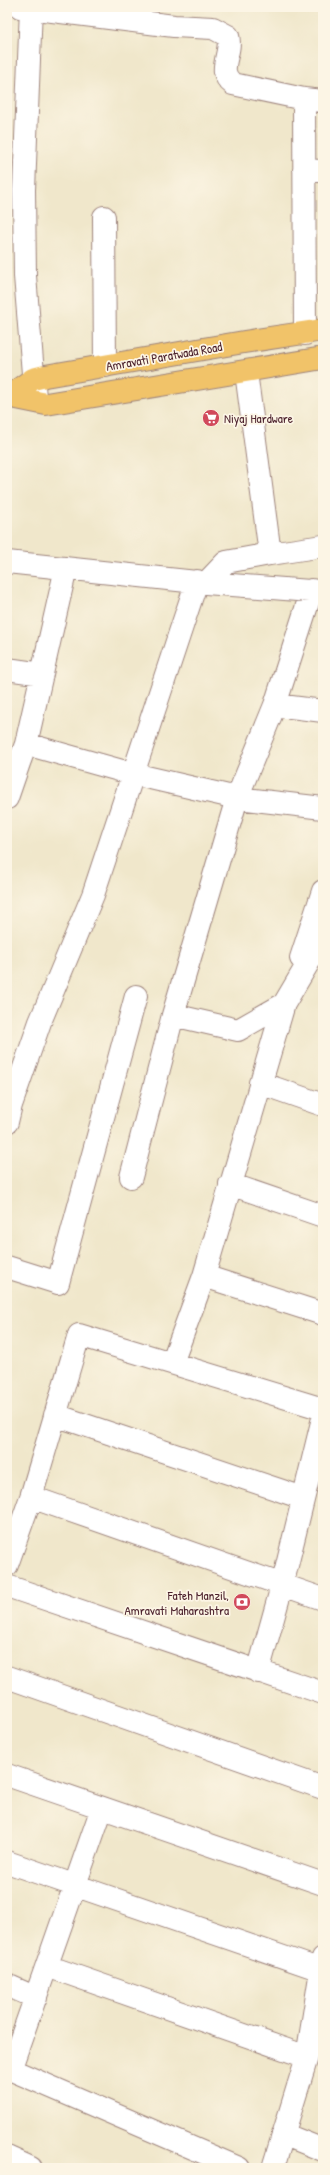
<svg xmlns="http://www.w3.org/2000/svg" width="330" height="2175" font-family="'Patrick Hand',sans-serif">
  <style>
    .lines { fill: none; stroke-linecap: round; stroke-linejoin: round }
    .minor-casing { stroke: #9d837b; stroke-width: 24 }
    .major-casing { stroke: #9d837b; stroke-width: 24 }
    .minor { stroke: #fff; stroke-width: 22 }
    .major { stroke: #f1c369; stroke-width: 22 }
    .labels { text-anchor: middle; stroke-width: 3.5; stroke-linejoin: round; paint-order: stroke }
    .street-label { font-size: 13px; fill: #4a1f2b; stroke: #fcf5e5 }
    .poi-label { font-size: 13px; fill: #4a1f2b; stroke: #fcf5e5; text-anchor: start }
  </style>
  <rect width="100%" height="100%" fill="#fcf5e5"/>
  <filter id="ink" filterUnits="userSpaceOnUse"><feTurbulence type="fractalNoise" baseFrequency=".025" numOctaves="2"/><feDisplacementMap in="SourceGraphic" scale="8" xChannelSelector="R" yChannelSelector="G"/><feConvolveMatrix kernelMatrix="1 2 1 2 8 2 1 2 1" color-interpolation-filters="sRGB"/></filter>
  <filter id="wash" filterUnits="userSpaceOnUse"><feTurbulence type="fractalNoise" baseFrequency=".012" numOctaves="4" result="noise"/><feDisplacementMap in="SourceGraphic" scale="16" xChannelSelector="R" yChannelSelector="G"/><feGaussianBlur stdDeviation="0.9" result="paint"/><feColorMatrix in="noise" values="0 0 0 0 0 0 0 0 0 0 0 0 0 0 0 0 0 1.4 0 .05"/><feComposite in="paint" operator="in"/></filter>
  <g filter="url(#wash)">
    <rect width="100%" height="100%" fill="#f0e7cb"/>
  </g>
  <g filter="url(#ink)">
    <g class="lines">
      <defs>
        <path id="minor" d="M20 7 174 26 213 28 228 36C233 53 215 71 233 84L304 99 323 101
          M31 7 24 190 25 276 35 398
          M304 99 305 334
          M304 170 323 171
          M104 217 105 366
          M270 554 323 546
          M7 562 206 583 323 592
          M206 583 226 562 270 554 246 372
          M7 669 42 674
          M275 705 312 590
          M26 744 133 774 237 798 323 808
          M7 762 19 763 26 744 66 568
          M7 798 19 763
          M301 958 323 891
          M173 1015 238 1030 284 1004 323 938
          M260 1083 323 1105
          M7 1122 11 1105 40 1022 93 895 197 581
          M131 1177 173 1015 237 798 275 705 323 711
          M230 1184 323 1216
          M7 1267 58 1283 136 996
          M204 1276 323 1314
          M172 1363 204 1276 284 1004
          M55 1415 303 1498
          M31 1497 323 1599
          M7 1565 31 1497 79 1335 323 1409
          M7 1586 323 1693
          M258 1672 282 1586 323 1418
          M7 1677 323 1788
          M7 1775 323 1884
          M7 1862 321 1970
          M47 1966 307 2057
          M7 1985 36 1998
          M7 2068 239 2168
          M10 2070 102 1808
          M283 2134 323 2150
          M7 2157 31 2168
          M273 2168 307 2057 323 1958"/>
        <path id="major" d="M11 395 33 379 45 376 244 342 323 330
          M7 396 46 404 323 358"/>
      </defs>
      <use href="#minor" class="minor-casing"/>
      <use href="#major" class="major-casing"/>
      <use href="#minor" class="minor"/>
      <use href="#major" class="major"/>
    </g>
  </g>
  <defs>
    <symbol id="supermarket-disc" viewBox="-11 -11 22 22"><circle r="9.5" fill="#d1495b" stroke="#fcf5e5"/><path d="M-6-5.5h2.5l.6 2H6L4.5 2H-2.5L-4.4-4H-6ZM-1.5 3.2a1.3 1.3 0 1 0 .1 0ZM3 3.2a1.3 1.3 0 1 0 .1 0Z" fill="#fff"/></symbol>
    <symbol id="bank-disc" viewBox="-11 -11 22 22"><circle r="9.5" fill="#d1495b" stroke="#fcf5e5"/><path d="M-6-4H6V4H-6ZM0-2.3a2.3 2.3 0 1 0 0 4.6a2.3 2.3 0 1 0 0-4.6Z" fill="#fff"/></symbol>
  </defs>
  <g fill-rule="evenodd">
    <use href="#supermarket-disc" x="201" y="408" width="20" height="20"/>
    <use href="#bank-disc" x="232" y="1592" width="20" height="20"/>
  </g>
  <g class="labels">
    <g class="street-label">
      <text transform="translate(164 356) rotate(-10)" y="5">Amravati Paratwada Road</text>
    </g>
    <g class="poi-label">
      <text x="224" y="423">Niyaj Hardware</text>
      <text x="229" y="1600" text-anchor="end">Fateh Manzil,<tspan x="229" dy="15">Amravati Maharashtra</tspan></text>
    </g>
  </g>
  <rect width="330" height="2175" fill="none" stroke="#fcf5e5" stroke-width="24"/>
</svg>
